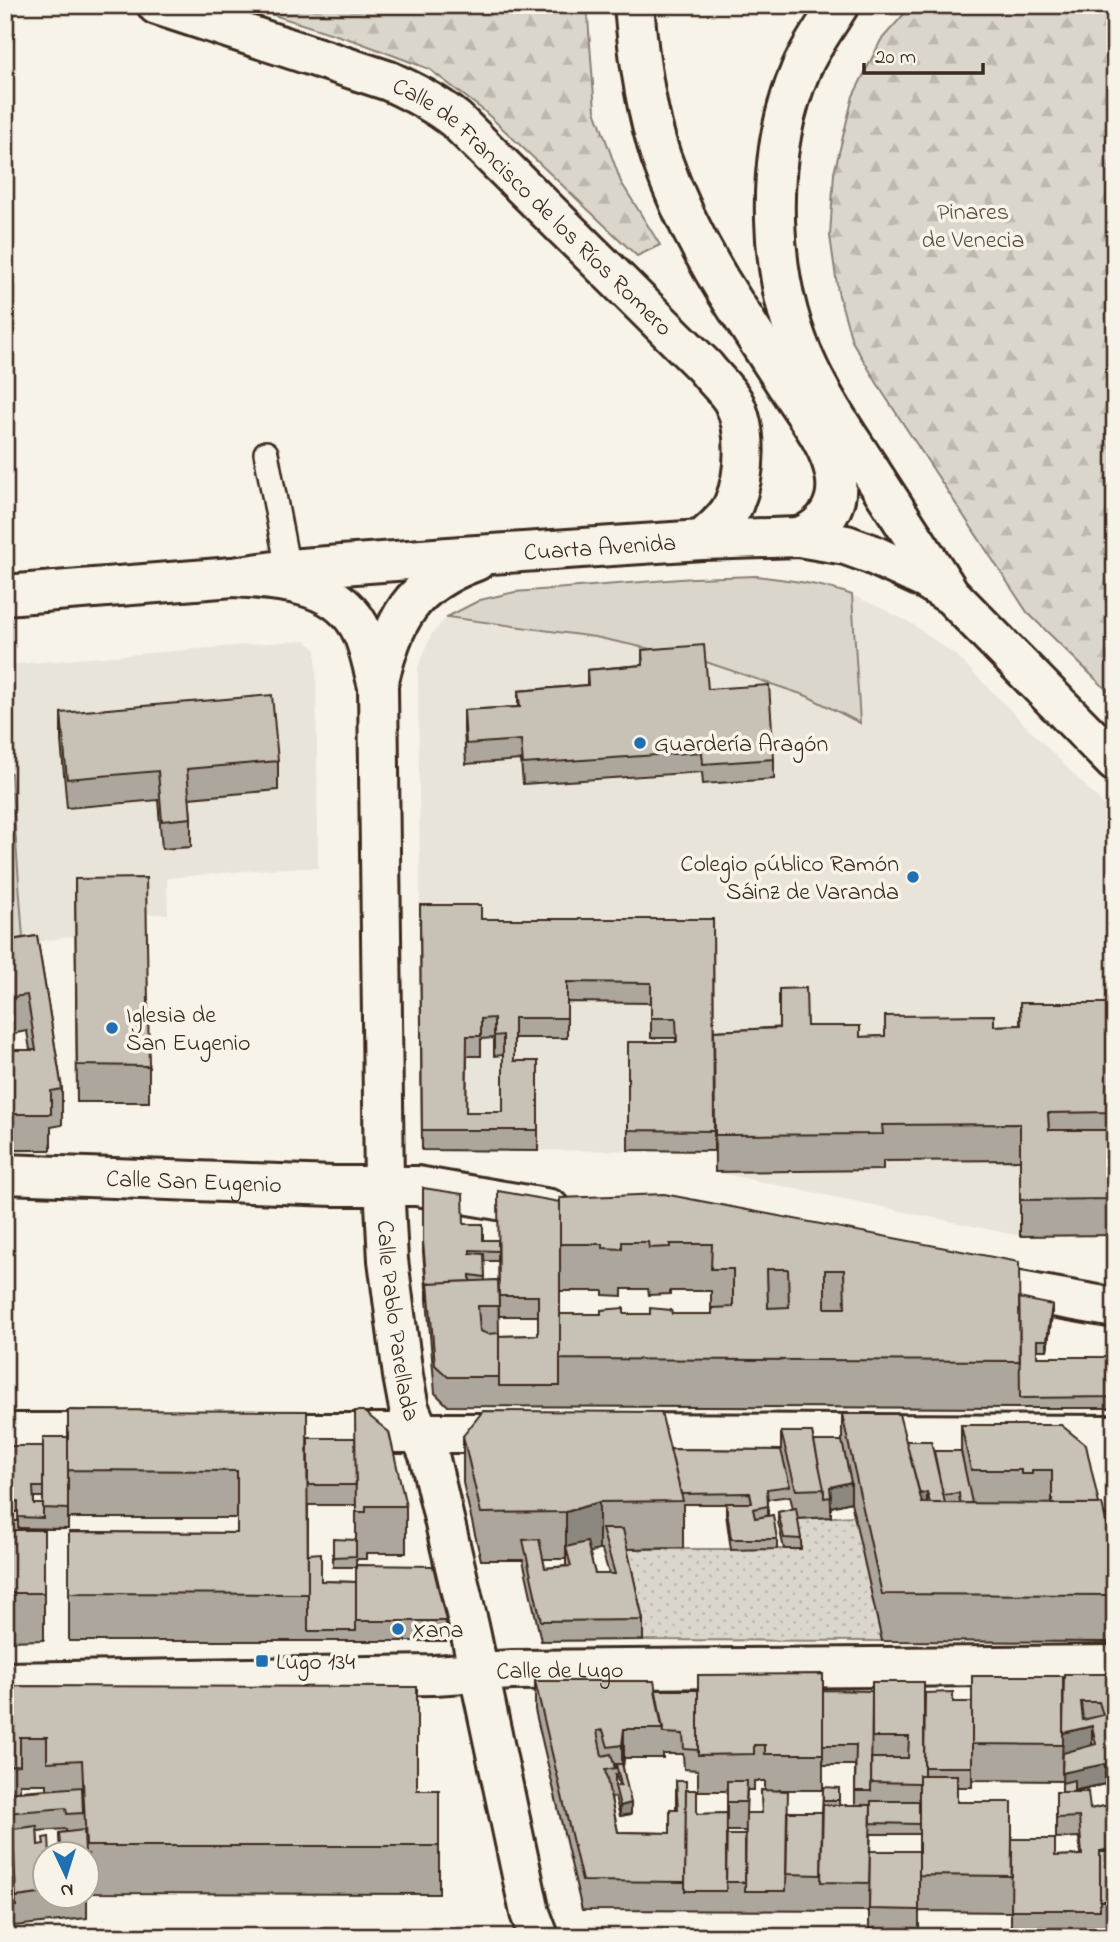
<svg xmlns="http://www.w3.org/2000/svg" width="1120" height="1942" font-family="'Indie Flower',sans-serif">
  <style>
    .built { fill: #e9e4d9 }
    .grass { fill: url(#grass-dots); stroke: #8b8074; stroke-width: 2 }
    .forest { fill: url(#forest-firs); stroke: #8b8074; stroke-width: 2 }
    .park { fill: #dbd6cb; stroke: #8b8074; stroke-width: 2 }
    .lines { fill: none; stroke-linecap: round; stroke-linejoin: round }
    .lane-casing { stroke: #3b2a1e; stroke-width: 28 }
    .street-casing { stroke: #3b2a1e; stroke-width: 44 }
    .secondary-casing { stroke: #3b2a1e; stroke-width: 44 }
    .lane { stroke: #f7f3e8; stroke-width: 23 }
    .street { stroke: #f7f3e8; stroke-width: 38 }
    .secondary { stroke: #f7f3e8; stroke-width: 38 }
    .wall { fill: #aca69d; stroke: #3b2a1e; stroke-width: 2; fill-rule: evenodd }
    .shaded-wall { fill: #8c877f; stroke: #3b2a1e; stroke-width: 2 }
    .building { fill: #c8c1b6; stroke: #3b2a1e; stroke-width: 2; fill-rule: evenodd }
    .poi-dot { fill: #1f6fb2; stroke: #f7f3e8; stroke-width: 2.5 }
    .labels { text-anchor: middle; stroke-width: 7; stroke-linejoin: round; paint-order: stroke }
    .street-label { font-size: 24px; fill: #3b2a1e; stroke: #f7f3e8 }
    .park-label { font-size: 24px; fill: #5b4c41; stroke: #f7f3e8 }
    .poi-label { font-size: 24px; fill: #3b2a1e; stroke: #f7f3e8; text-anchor: start }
  </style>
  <defs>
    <pattern id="grass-dots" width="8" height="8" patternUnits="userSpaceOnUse" patternTransform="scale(1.75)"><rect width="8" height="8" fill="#dbd6cb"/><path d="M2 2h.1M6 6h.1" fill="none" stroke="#bdb8ae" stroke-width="1.8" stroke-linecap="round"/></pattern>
    <pattern id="forest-firs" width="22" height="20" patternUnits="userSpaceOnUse" patternTransform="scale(1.75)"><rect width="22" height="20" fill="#dbd6cb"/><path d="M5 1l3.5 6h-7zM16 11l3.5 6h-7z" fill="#bdb8ae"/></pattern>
  </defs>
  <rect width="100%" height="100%" fill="#f7f3e8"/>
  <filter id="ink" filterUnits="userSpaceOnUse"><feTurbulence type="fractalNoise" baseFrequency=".0143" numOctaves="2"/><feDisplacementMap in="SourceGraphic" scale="14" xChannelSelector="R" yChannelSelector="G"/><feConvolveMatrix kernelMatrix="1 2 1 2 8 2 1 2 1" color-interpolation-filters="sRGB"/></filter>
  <g filter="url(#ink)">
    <path class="built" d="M852 595 877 606 911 623 958 657 1115 816V1235L1020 1236 715 1172 714 1151 422 1150 418 667 431 635 447 617 595 637 697 659 807 696 859 722Z
      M305 640 316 650 318 868H279L167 878 168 914 76 915 75 936 5 947V665Z"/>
    <path class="grass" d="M855 1516 882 1641 643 1640 623 1549H800L796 1519Z"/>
    <path class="forest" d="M242 5H587L595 110 621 182 660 245 637 256 483 110 429 69 358 42Z
      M912 5H1115V698L1027 612 883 393 852 341 838 292 830 236 834 173 853 96 881 40Z"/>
    <path class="park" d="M757 576C789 580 822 584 852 595L860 723 807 696 697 659 595 637 447 617 480 600 515 592 693 578Z
      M5 773H11L23 938 5 940Z"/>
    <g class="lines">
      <defs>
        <path id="lane" d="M266 453 288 569"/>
        <g id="street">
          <path id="s1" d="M157 5 389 81C413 92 435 103 456 120L705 367C713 378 726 389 733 401 748 429 746 474 734 503 728 518 714 529 702 540"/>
          <path id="s2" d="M5 1174 334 1186H417L550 1209"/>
          <path d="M968 1282 1115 1308"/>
          <path d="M5 1433H119"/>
          <path d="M256 1433H518"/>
          <path d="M613 1433 1115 1435"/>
          <path d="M1099 1435 1115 1497"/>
          <path id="s3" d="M5 1682 434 1675 512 1670 1115 1665"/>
        </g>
        <g id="secondary">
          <path d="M634 5C638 53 646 112 661 157 679 209 705 259 735 305 754 335 774 365 793 395 809 419 830 446 835 474 841 503 826 527 799 537"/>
          <path d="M839 5C826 26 811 46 801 69 763 158 767 282 809 369 825 403 846 433 866 464 893 506 920 547 947 589"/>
          <path id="s4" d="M233 577C281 580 341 582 363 634 370 650 373 669 378 686L384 1185 388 1260 403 1376 409 1408 429 1455 469 1626 530 1913 539 1937"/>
          <path id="s5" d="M5 595 233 577 288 569 462 556 702 540 799 537 846 545 871 554 925 579 952 596 1115 762"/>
          <path d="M378 684C394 619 410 585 476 561"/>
        </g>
      </defs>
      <use href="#lane" class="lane-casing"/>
      <use href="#street" class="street-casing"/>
      <use href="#secondary" class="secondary-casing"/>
      <use href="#lane" class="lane"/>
      <use href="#street" class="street"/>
      <use href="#secondary" class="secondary"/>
    </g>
    <path class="wall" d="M642 650 708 689 774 759V779L703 784 702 772 523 784 521 760 466 764 464 730V710L518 707V691L587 685V670L642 665Z
      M61 713 278 761V790L189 798 191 818V847L162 849 158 800 67 808 61 741Z
      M75 879 149 1066V1102H77Z
      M420 905 481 919H713L714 1151 628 1150V1042H676V1038H651V1003L567 1002V1038H514V1061H538V1151L422 1150ZM494 1038V1056L503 1055V1112H466L467 1056H481V1039Z
      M37 936 62 1089V1125L51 1127V1150H5V1050H30L27 1031 5 1035V941Z
      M1020 1003H1115V1235L1020 1236V1160L883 1161V1170L715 1172 714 1031 807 1026 860 1037 885 1036 994 1026 1020 1025Z
      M423 1188 483 1240H498L560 1314H711V1291H670V1294L649 1295 648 1289H622V1296L603 1295V1291H560V1198L1019 1298 1052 1315 1047 1350H1037V1357H1111L1115 1355V1408H1020L448 1406 435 1393 423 1252ZM498 1240 499 1316H538V1335L499 1336 498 1280 485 1281 484 1261H498Z
      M842 1414 906 1441 934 1451H961V1425H1061L1099 1504 1115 1560 1110 1642 882 1641 851 1502 831 1507V1517L797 1519 801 1539V1549H784L778 1522V1512L793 1509 790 1496 768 1499V1516L777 1539V1549L731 1550 726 1514V1504H683V1548L627 1549 643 1620V1640L541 1641 523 1560H481L463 1483V1436L670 1449 781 1450V1432L814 1441H842ZM599 1550H602L609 1574H595L589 1552ZM543 1559H566V1566L545 1568Z
      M308 1438 406 1506V1553H366V1559H356V1565L446 1621V1641H69V1532L237 1533V1518H68V1486V1529L18 1528V1530H44V1640L5 1641V1521H18V1512H5V1446H43ZM34 1497H43V1504H34ZM308 1505H356V1540L333 1557V1567H356V1582L321 1581 308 1554Z
      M1115 1674V1930H1011V1912L919 1911V1899V1930L869 1929V1894V1911L582 1910 535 1710V1681L655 1690H823L924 1716 953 1702H972V1787H957V1802L1012 1839 1055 1856 1080 1855 1079 1837 1056 1838V1792H1062V1781L972 1780V1676H1063ZM823 1719V1765H855V1805H839V1788L823 1789ZM663 1754H683L684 1769 698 1770V1791H727V1813L697 1814 686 1790 676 1781V1809L670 1833 618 1832 611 1798 615 1797 620 1816 631 1814 623 1767 624 1758H663ZM615 1775H616L619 1785 615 1786ZM754 1781H765V1790H761L762 1813H746L747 1790H754ZM1105 1784 1110 1805 1090 1809 1074 1792ZM779 1790H823L822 1812H788ZM727 1831H746L745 1835H727ZM871 1834H919V1851H870Z
      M5 1686 417 1790H439V1894L88 1893V1854H58H60L59 1833 66 1832V1829L37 1831 38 1845 46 1854V1896H87V1918L5 1927V1839L13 1838V1833H5ZM20 1784H47V1789L20 1791Z"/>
    <path class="shaded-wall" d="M1052 1305V1315L1047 1350V1340Z
      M851 1482V1502L831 1507 830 1487Z
      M927 1492V1512L913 1496Z
      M599 1502V1550L569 1558 566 1547V1559V1512Z
      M1115 1589V1636L1110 1642V1595Z
      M1063 1676V1733L1092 1726V1746L1105 1764V1784L1062 1793Z
      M624 1729V1758L622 1774V1745Z
      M631 1803V1814L620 1816V1806Z
      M1115 1848V1868L1100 1871V1851Z"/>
    <path class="building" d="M704 645 708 689 769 685 774 759 703 764 702 752 523 764 521 740 466 744 464 710 520 707 518 691 588 685 587 670 643 665 642 650Z
      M272 695 278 761 187 769 191 818 162 821 158 771 67 779 61 713Z
      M146 878 149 1066 77 1065 75 879Z
      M420 905H481V919H713L714 1131 628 1130V1042H677L676 1018H651V983L567 982V1018H514V1061H538V1130H422ZM494 1018V1036L503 1035V1112H466L467 1036H481V1019Z
      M37 936 62 1089 51 1091V1114H5V1050H36L27 995 5 998V941Z
      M806 988 807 1026H860V1037L885 1036V1016L994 1015V1026L1021 1025 1020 1003H1115V1112L1048 1113 1049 1130H1115V1199L1020 1200V1124L882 1125 883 1134 715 1135 714 1031 779 1028V989Z
      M423 1188 463 1194 464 1224H483V1240H498V1251L470 1250V1253L484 1254 485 1277 470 1275V1281L428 1283V1302L423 1241Z
      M498 1191 560 1202V1386H499V1336L538 1335V1296H499Z
      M664 1194 1019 1262 1020 1361 560 1359V1314H601V1310L624 1308V1314H650V1308L671 1310 672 1314H712V1308L733 1307V1269H711L712 1244H670V1247L649 1248 648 1242H622V1249L603 1248V1244H560V1198ZM767 1269H788L789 1307 768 1308ZM825 1270H844L845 1308H825Z
      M498 1280 499 1306H478L480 1331 488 1334 499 1333V1377H448L435 1365 428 1283Z
      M1019 1298 1052 1305 1047 1340H1037V1357H1111L1110 1354 1115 1355V1397L1020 1398Z
      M68 1410 307 1411 308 1594 69 1593V1532L237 1533V1471L68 1470Z
      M355 1411H363L389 1432 406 1506H366V1512H356Z
      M483 1411 661 1412 683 1501 599 1502 566 1512 481 1513 463 1436Z
      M842 1414H899L922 1503 1102 1504 1115 1560V1589L1110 1595 882 1594Z
      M961 1425H1061L1086 1445 1099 1504H1052V1470H1032V1474H1021V1470H971Z
      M781 1432H812L824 1489 796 1490Z
      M43 1437H68V1509L43 1508Z
      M308 1438H355L356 1485H308Z
      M814 1441H842L851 1482 830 1487 831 1497 824 1498V1489Z
      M906 1441H931L945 1503H930L927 1492 920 1494Z
      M5 1446H43V1487H33L34 1504H43V1518L18 1517V1501L5 1502Z
      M670 1449 781 1450 790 1486 767 1489 768 1506 753 1509 755 1518 773 1515 777 1539H731L726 1503H752L750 1493 681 1494Z
      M934 1451H961L972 1503H960L959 1493 943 1495Z
      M796 1508 801 1539 784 1538 778 1512Z
      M5 1521H18V1530H5Z
      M602 1529H623L643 1620 541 1621 523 1540 539 1539 545 1568 571 1566 566 1547 587 1542 595 1574H615Z
      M5 1530H44V1593H5Z
      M333 1539 356 1540V1556L333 1557Z
      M321 1553V1581L356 1582V1631H308V1554Z
      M356 1565 433 1566 446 1621H356Z
      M823 1674V1754H765V1745H754V1754L698 1755V1675Z
      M1064 1674H1115V1848L1100 1851V1910H1011L1012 1839H1055V1856L1082 1855 1079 1817 1056 1818V1792H1088L1090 1809 1114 1804 1105 1764 1062 1773 1063 1753 1096 1744 1092 1726 1063 1733ZM1081 1702H1099L1103 1715 1083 1720Z
      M972 1676H1063V1745L972 1744Z
      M535 1681H654L663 1729H624L622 1745 608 1747 603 1730 597 1731 602 1756 611 1754 615 1768 605 1770 618 1832 670 1833V1809H678L676 1781H686L685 1882 582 1881Z
      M872 1682H924V1775H919V1783L871 1782V1758H908L909 1737H872Z
      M5 1686 417 1687V1790H439V1846H86L82 1760 47 1762V1737H20V1765L5 1766Z
      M655 1690H698V1750L684 1749 683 1734 663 1733Z
      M823 1690 872 1691 871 1791H855L856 1745H823Z
      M953 1692V1702H972V1767H924L925 1693Z
      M616 1764H622L631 1803 620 1806 615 1786 621 1785Z
      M919 1775H957V1802H1012V1876L919 1875Z
      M1074 1780V1792H1062V1783Z
      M727 1781H747L746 1802H727Z
      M82 1787 83 1813 67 1814 66 1808 5 1813V1793Z
      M823 1787 839 1788V1800H823Z
      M686 1790H697V1814L727 1813 726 1891H685Z
      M761 1790 788 1791 786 1891H745L746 1813H762Z
      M871 1801H919V1824L871 1823Z
      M823 1805H871L869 1883 821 1882Z
      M787 1812H822L821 1875 786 1874Z
      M37 1826 38 1845 44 1844 43 1838 49 1837 50 1854H46V1893L16 1897 13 1829Z
      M84 1830 85 1854H57H61L59 1833Z
      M726 1835H745V1882H726Z
      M13 1838 16 1906 5 1907V1839Z
      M870 1851H919V1910L869 1909Z
      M1100 1852H1115V1901H1100Z
      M52 1896H87V1897L52 1901Z
      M708 1934V1937H651L655 1935Z
      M779 1935H913V1937H778Z"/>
  </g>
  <g class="poi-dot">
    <circle cx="640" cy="743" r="7"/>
    <circle cx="913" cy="877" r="7"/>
    <circle cx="112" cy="1028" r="7"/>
    <circle cx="398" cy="1629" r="7"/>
    <rect x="255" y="1654" width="14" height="14" rx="3.5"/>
  </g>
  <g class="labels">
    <g class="street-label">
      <text dy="8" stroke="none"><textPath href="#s1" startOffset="436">Calle de Francisco de los Ríos Romero</textPath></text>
      <text dy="8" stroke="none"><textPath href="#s5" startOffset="597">Cuarta Avenida</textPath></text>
      <text dy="8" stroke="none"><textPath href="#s2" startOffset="189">Calle San Eugenio</textPath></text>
      <text dy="8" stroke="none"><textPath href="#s4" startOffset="840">Calle Pablo Parellada</textPath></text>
      <text dy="8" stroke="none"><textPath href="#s3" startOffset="555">Calle de Lugo</textPath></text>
    </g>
    <g class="park-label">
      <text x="973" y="219">Pinares<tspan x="973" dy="28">de Venecia</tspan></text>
    </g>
    <g class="poi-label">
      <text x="654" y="751">Guardería Aragón</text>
      <text x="899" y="871" text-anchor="end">Colegio público Ramón<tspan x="899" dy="28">Sáinz de Varanda</tspan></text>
      <text x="126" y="1022">Iglesia de<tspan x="126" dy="28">San Eugenio</tspan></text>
      <text x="412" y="1637">Xana</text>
      <text x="276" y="1669">Lugo 134</text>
    </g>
  </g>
  <rect width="1120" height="1942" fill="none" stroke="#f7f3e8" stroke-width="28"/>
  <rect x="14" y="14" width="1092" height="1914" fill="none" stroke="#3b2a1e" stroke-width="2.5" filter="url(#ink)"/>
  <g transform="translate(66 1875) rotate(176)"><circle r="33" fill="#f7f3e8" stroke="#aca397" stroke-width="2"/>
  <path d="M0-5L12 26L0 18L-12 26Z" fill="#1f6fb2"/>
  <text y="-10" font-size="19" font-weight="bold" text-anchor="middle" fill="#3b2a1e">N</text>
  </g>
  <path d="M864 63v10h119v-10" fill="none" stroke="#3b2a1e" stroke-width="3.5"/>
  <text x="875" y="63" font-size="21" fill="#3b2a1e" stroke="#f7f3e8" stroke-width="5" paint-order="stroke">20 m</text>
</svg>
